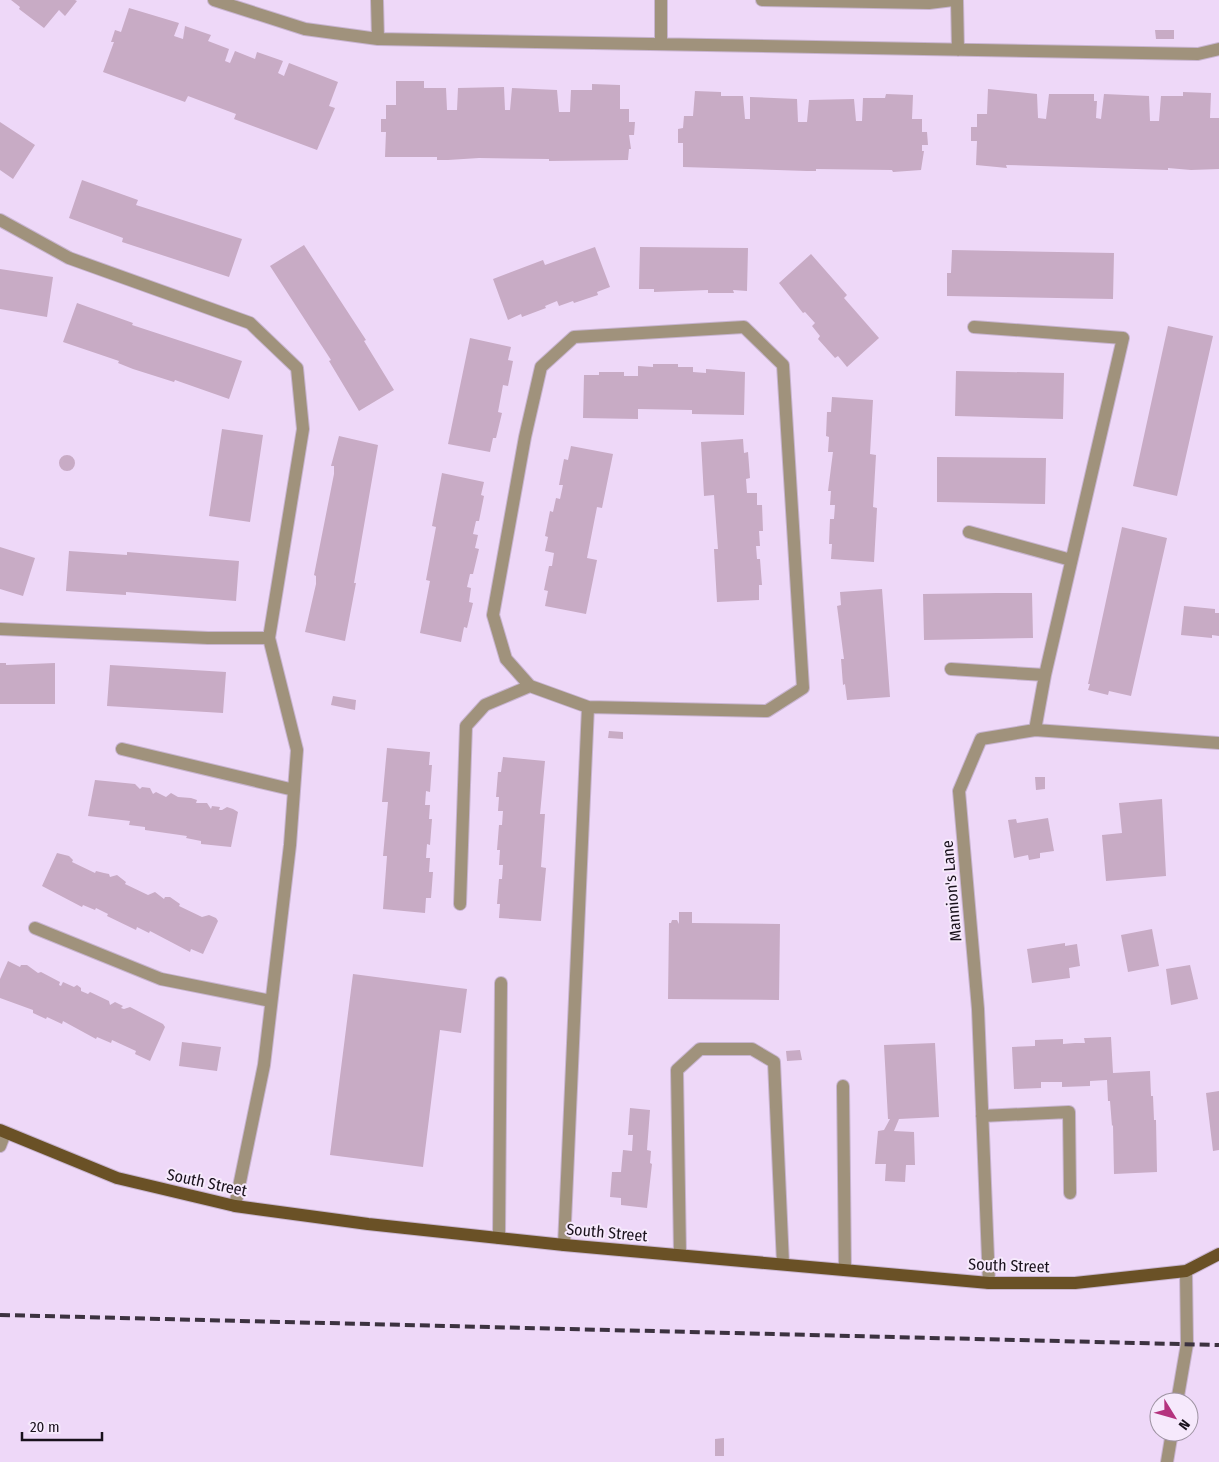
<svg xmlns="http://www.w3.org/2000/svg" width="1219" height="1462" font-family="'Fira Sans Condensed',sans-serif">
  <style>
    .building { fill: #c8abc5 }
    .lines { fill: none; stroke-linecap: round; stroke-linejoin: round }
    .minor-casing { stroke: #c8b4d0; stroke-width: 14 }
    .major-casing { stroke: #c8b4d0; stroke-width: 14 }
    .minor { stroke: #a0927c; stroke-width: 12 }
    .major { stroke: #6a5126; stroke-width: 12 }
    .rail { stroke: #3c3240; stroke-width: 4; stroke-dasharray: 10 5; stroke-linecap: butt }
    .labels { text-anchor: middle; stroke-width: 4; stroke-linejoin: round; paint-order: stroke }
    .street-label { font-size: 16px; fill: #19111c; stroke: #f6e9fc }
  </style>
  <rect width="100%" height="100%" fill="#eed8f8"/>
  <path class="building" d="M11 0H75L77 1 65 16 59 10 44 28 19 9 20 7Z
    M129 8 179 23 174 36 183 39 185 26 211 35 208 41 229 49 225 61 230 63 235 51 255 59 257 52 283 61 278 73 284 76 289 63 338 82 329 106 335 108 317 150 234 119 236 114 188 96 185 102 103 72 114 42H111L115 30 121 32Z
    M1155 30H1174V39H1156Z
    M396 81H424V88H446L447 110H457L458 88 504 87 505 110H510L512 88 557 90 559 112H570L571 90H592V84L620 85V109H629V122H635L634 135H629L631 149H629L628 160 549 161V159L479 158 448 160H437V157H385L386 132H381V119H386V105H396Z
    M988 89 1037 94 1038 118 1046 119 1049 94H1094V101H1097L1096 118 1101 119 1104 94 1149 96 1150 121H1159L1161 96H1183V92L1211 93 1210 118H1219V169L1191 170 1168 168V170L1006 165 1007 168 976 165 977 141H971V127H977V114H987Z
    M695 91 721 92V96H743L745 119H750V97L797 99 798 122H807L809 100 854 99 856 121H862L863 98H885L886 94 913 95 912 119H922V132H927L928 145H922V151H924L921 170 893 172 892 170 816 169V171H807L683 167V143H678V129L683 128 684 116H693Z
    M0 122 35 145 13 179 0 170Z
    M82 180 138 200 136 205 242 239 229 277 122 242 123 238 69 218Z
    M304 245 366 340 364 341 394 390 359 411 329 361 331 360 270 266Z
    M595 247 610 287 597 292 598 295 574 303 573 301 559 306 557 301 545 306 546 308 522 317 521 314 508 320 493 279 543 260 545 265Z
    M640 247 748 248 747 291 733 290 734 293H708V290L654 292V289H639Z
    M952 250 1114 253 1113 299 947 296V273H951Z
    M811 254 847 295 844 298 879 338 847 367 838 356 835 358 818 339 820 336 812 326 815 323 805 312 803 313 779 283Z
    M0 269 53 277 47 317 0 309Z
    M77 303 133 323 132 325 242 361 229 399 175 380 174 382 133 369 118 363 119 361 63 342Z
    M1168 326 1213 336 1177 496 1133 486Z
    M470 338 511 347 508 360 513 361 508 386 503 385 498 412 502 413 496 438H493L490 452 448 444Z
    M653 364H678V367H693V372L706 373V369L745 372 744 415 692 414V410L638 409V419L583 418 584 375H599V372H624V376H638V366L653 367Z
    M956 371 1064 373 1063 419 955 416Z
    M832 397 873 400 870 454 876 455 873 507 877 508 874 562 831 559 832 544H829L830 519H834L835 505H830L831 491H828L833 452H828L829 437 826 436 827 412H831Z
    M222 429 263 435 250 522 209 516Z
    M339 436 378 445 354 583H356L345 641 305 632 316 584V576L314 575 334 474V466H331Z
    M743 439 744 453 748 452 750 478 746 479 747 493H757V505H762L763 531H759L760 546H756L757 559H760L762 585H759V600L717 602 714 549H718L714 495 704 496 701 442Z
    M571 446 613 454 602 508 597 507 587 558 597 560 586 614 545 606 548 591 544 590 549 566H552L554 553 545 551 548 537 545 536 550 511 553 512 556 498 560 499 563 485H559L564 459 568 460Z
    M59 463a8 8 0 1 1 16 0a8 8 0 1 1-16 0Z
    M937 457 1046 458 1045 504 937 502Z
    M442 473 484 482 481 495 484 496 479 521H476L473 534 478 535 475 548 479 549 473 574H470L467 587 471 588 469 602 473 603 467 628 464 627 461 642 420 633 430 581 426 580 436 527 432 526Z
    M1122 527 1167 538 1131 696 1109 691 1108 695 1088 690 1090 684H1088Z
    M0 547 35 558 23 596 0 589Z
    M69 551 127 555V552L239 561 236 601 126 592V595L66 591Z
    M882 589 890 697 847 700 845 684 843 685 841 659H844L837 606 841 605 840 592Z
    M997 593H1032L1033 638 924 640 923 594Z
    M1184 606 1215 609V613H1219V636L1212 635V638L1181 635Z
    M0 663H6V665L55 663V704H0Z
    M110 665 226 672 223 713 107 706Z
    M333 696 356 700 355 710 331 705Z
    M609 731 623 732V739L608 738Z
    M387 748 430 752 429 765H432L430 792 426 791 425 805H430L429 819H432L430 845 427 844 426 858H430L429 872H433L431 898H426L425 913 383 909 387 856H383L388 802H382Z
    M503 757 545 761 540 814H545L541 867 546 868 541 921 499 918 500 904H497L499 879H502L503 865H499L500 850H497L499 825H502L503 811H498L499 797H496L498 772H501Z
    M1035 777H1045V789L1036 790Z
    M95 780 135 784 140 789 142 787 150 788 153 794 156 792 166 797 171 793 178 797 191 798 197 800 196 803H207L211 809 212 806 220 807 219 810H222L227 807 233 809 238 812 231 847 201 844V841L186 838 187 836 145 830V827L129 825 130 821 88 816Z
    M1162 799 1166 876 1106 881 1102 835 1122 833 1119 803Z
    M1048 818 1054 851 1040 853V858L1029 860 1028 855 1014 858 1008 820 1016 819 1017 823Z
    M57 853 69 856 73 860 72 862 95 873 96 871 104 873 109 874 110 877 117 875 126 882 125 884 148 895 155 892 164 899 165 897H170L180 904 179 906 202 917 209 915 216 918 218 921 203 954 191 949 190 952 150 931 149 933 137 927 136 930 107 916 108 914 96 908 95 910 83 905 82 907 42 886Z
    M679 912H692V923L780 924 779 1000 668 999 669 923H671L672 920H677L679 924Z
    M1152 929 1159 966 1128 972 1121 935Z
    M1065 943V946L1077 944 1080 966 1069 968 1070 978 1032 983 1027 949Z
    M8 961 20 967 21 965H27L38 973 41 972 60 982 59 985 61 986 63 982 74 987 77 985 81 988V991L88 994 90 992 109 1001 110 1005 115 1002 123 1006 121 1008 124 1009 130 1007 163 1024 165 1027 150 1061 135 1054 136 1051 112 1040 111 1043 97 1037 96 1039 63 1021 62 1024 47 1017 46 1019 33 1013V1010L0 998V979Z
    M1190 965 1198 999 1171 1005 1166 969Z
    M353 974 467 989 461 1033 440 1030 423 1167 330 1155Z
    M1111 1037 1113 1073 1150 1071 1151 1096H1153L1154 1120H1156L1157 1172 1114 1174 1113 1125 1112 1126 1110 1101H1108L1107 1080 1090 1081V1086L1062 1087V1082H1041V1088L1014 1089 1012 1047 1035 1046V1040L1063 1039V1044L1075 1043H1085L1084 1038H1087Z
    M182 1042 221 1047 217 1071 179 1066Z
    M935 1043 939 1117 899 1119 894 1131 914 1132 915 1165H906L905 1182 885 1181 886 1164H875L878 1131 884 1130 890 1119H888L884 1045Z
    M800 1050 802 1060 787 1061 786 1051Z
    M1219 1091V1150L1213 1151 1206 1093Z
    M630 1108 650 1110 647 1150 651 1151 650 1163 652 1164 647 1208 621 1205V1198L610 1197 612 1172H621L623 1150 632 1151 633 1135H628Z
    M724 1438V1456H715V1439Z"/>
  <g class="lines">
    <defs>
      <path id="minor" d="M214 0 305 29 378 39 1198 54 1219 49
        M377 0 378 39
        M762 0 929 3 953 0
        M957 0 958 50
        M661 44V0
        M0 220 69 258 250 323 297 368 303 429 269 638 297 750 290 845 264 1065 235 1206
        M974 327 1123 338 1045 675 1035 730
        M969 532 1071 560
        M0 629 208 638H269
        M951 669 1045 675
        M122 749 294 790
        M460 904 466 726 485 705 530 686 588 707 767 711 803 688 783 365 744 327 574 337 541 367 525 437 493 615 506 659 530 686
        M35 928 161 979 271 1001
        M843 1086 845 1270
        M982 1116 1069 1112 1070 1193
        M0 1146 5 1133
        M499 1238 501 983
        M564 1245 588 707
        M680 1255 677 1070 700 1049H752L774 1062 783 1264
        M989 1283 978 1009 959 791 981 739 1035 730 1219 743
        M1177 1402 1187 1344 1186 1271
        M1167 1462 1172 1432"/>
      <path id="major" d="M0 1130 117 1178 235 1206 368 1224 564 1245 989 1283H1075L1186 1271 1219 1254"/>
    </defs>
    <use href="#minor" class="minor-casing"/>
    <use href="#major" class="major-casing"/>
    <use href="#minor" class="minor"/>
    <use href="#major" class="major"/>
    <path class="rail" d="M0 1315 1219 1345"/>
  </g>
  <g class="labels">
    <g class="street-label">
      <text transform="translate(951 891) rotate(-95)" y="6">Mannion's Lane</text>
      <text transform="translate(207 1182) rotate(12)" y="6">South Street</text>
      <text transform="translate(607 1232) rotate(5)" y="6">South Street</text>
      <text transform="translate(1009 1265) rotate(2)" y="6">South Street</text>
    </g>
  </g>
  <g transform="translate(1174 1417) rotate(127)"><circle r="24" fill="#f6e9fc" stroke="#9e93a2"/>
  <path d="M0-4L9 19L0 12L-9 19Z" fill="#b4337e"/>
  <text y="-8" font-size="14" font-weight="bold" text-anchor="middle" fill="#19111c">N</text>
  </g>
  <path d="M22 1432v8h80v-8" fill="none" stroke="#19111c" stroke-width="2.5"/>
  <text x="30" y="1432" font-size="15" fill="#19111c" stroke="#f6e9fc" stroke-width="4" paint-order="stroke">20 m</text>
</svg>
